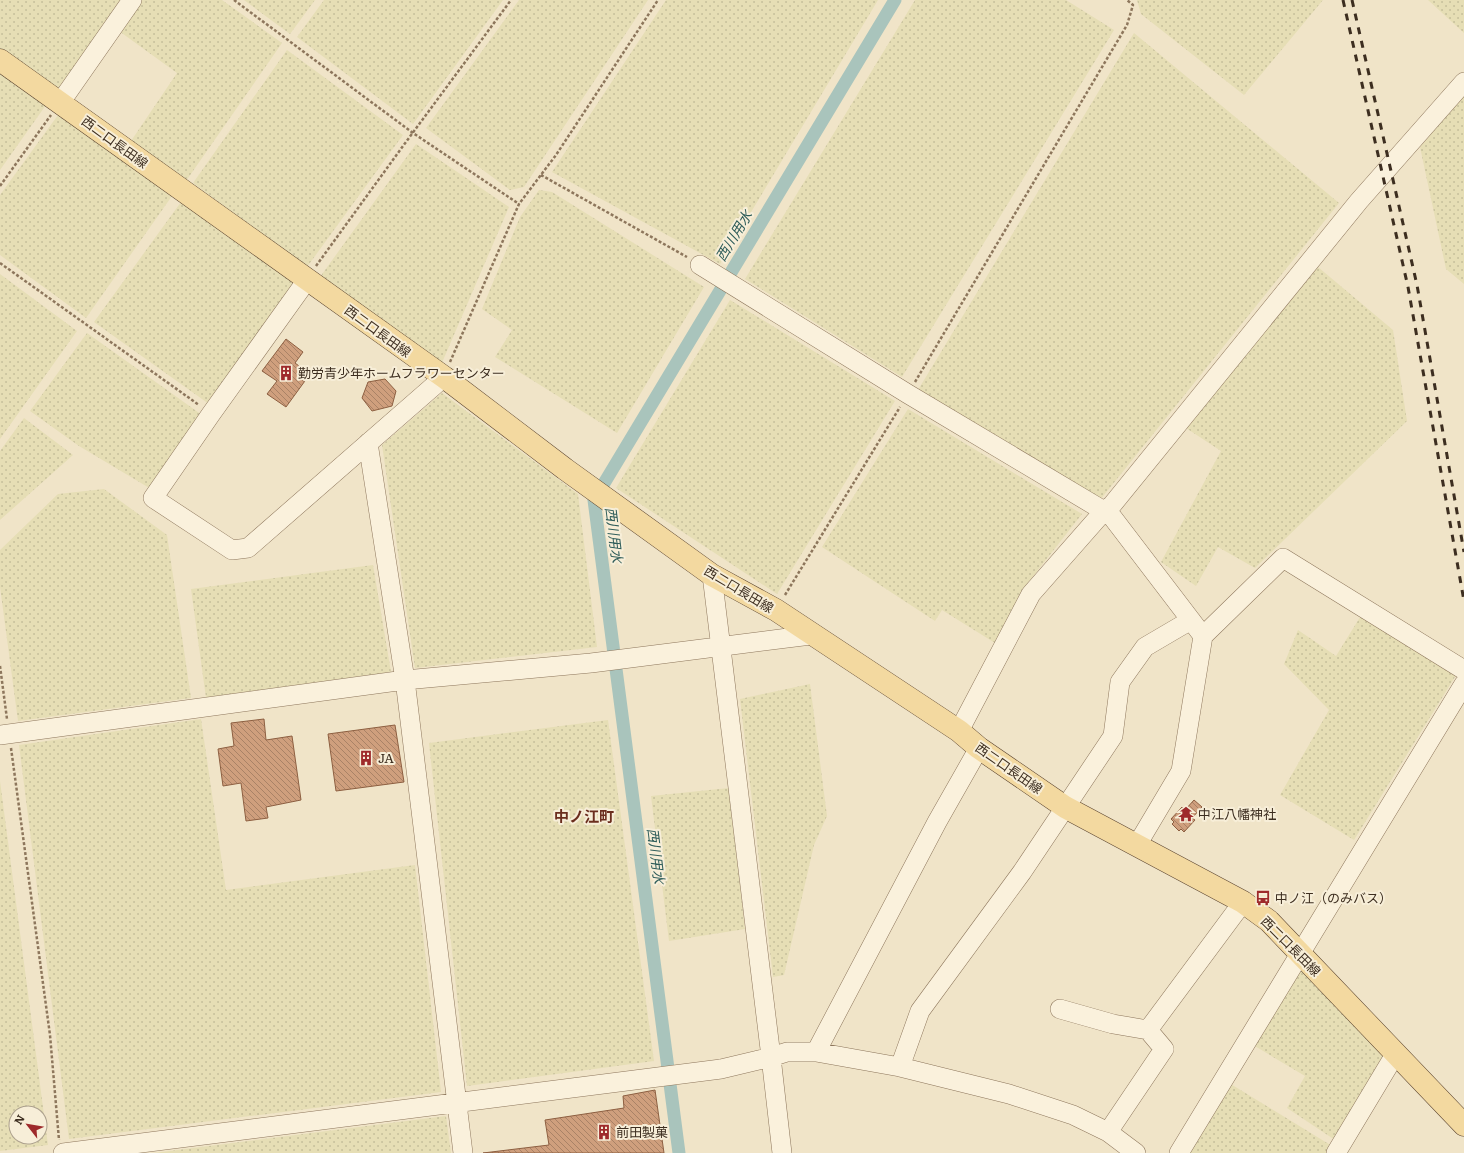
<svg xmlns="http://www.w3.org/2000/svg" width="1464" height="1153" font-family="Literata,'Noto Sans JP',serif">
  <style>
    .farmland { fill: url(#farmland-dots); fill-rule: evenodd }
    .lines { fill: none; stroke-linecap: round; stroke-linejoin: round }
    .canal { stroke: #a9c4bc; stroke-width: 13 }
    .building { fill: url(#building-back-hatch); stroke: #8d5f41 }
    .minor-casing { stroke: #8d765c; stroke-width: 20 }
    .major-casing { stroke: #5b4430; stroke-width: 23 }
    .path { stroke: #8d765c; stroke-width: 2.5; stroke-dasharray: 3 2; stroke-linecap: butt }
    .minor { stroke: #faf1dc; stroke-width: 19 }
    .major { stroke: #f3d9a0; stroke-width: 22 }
    .rail { stroke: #3d2e20; stroke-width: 3; stroke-dasharray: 7 7; stroke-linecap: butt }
    .labels { text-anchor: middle; stroke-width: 4; stroke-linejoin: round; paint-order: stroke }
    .street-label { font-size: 13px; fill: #3d2e20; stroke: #f7eed8 }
    .poi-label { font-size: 13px; fill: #3d2e20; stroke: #f7eed8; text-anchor: start }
    .water-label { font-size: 14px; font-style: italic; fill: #2f5d5a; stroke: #f7eed8 }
    .quarter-label { font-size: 15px; font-weight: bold; fill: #6b2e1e; stroke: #f7eed8 }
  </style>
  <defs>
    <pattern id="farmland-dots" width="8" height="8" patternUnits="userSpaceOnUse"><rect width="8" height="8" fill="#e6deb5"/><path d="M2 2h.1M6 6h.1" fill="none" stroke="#c6bf9b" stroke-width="1.8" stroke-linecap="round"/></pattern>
    <pattern id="building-back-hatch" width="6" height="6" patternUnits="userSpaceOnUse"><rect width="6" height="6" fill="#cf9f7d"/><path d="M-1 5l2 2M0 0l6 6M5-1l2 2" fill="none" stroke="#a98266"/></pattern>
  </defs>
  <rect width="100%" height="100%" fill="#f0e4c8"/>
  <path class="farmland" d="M0 0H122L58 93 0 50Z
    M141 0H222L282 43 186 181 131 141 177 73 119 31Z
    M244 0H315L290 34Z
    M324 0H503L413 124 297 37Z
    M519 0H648L524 187 510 190 426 128Z
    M666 0H878L720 264 552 172Z
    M915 0H1066L1114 30 902 377 745 279Z
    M1137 0H1323L1244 95 1141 14Z
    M1428 0H1464V33Z
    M1134 33 1339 203 1100 500 918 390Z
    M287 50 403 135 307 267 193 183Z
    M0 72 46 105 0 170Z
    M1464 95V284L1446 269 1420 147Z
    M58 115 172 196 86 318 0 255V195Z
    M416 144 509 207 441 365 320 277Z
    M539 190 552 192 704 287 617 433 495 357 512 330 482 309 520 217Z
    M181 202 294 283 209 404 94 322Z
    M1318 267 1393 330 1407 421 1255 568 1218 547 1196 586 1161 562 1221 451 1186 428Z
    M0 274 77 331 0 439Z
    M730 300 895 401 777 594 616 488Z
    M87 333 202 415 151 489 79 446 30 411Z
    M442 393 578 494 597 647 415 668 382 445Z
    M908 409 1082 514 1023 589 995 643 942 610 935 621 822 547Z
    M24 418 73 455 0 520V451Z
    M104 489 167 535 191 698 18 721 0 587V550L58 494Z
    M373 565 391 672 206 698 191 589Z
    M1362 614 1458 672 1354 840 1280 795 1329 710 1284 664 1298 630 1336 656Z
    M810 684 827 816 814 845 784 975 773 977 740 699Z
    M201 719 226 890 415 865 441 1092 69 1139 19 745Z
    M608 720 654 1061 467 1086 429 743Z
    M0 781 48 1145 0 1151ZM16 1113H40V1137H16Z
    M729 788 745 929 669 941 651 796Z
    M1300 967 1384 1055 1335 1140 1287 1108 1305 1076 1253 1045Z
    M1229 1083 1332 1146 1327 1153H1187Z
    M446 1116 451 1153H154Z"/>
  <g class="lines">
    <path class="canal" d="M679 1153 594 500 895 0"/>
  </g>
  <path class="building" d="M286 339 303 352 295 363 310 374 286 407 267 394 277 381 262 371Z
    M385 379 396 391 392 406 372 411 362 398 368 382Z
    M264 719 266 740 292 736 301 800 266 807 268 818 246 821 241 783 223 786 218 749 234 746 231 723Z
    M395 725 404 782 336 791 328 734Z
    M1194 800 1202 807 1192 818 1195 820 1184 832 1181 829 1179 831 1172 824 1174 822 1171 819 1182 807 1185 810Z
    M655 1090 664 1153H483L549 1145 545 1120 624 1108 623 1096Z"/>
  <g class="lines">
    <defs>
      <path id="minor" d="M60 103 132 0
        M700 265 908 394 1104 511 1113 518 1203 636 1283 558 1464 670
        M307 280 211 414 153 498 232 550 248 548 444 377
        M368 443 405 680 463 1153
        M959 731 1031 594 1104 511 1112 505 1359 201 1464 82
        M0 735 405 680 591 663 811 635
        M1137 845 1181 771 1203 636
        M1060 1009 1113 1024 1148 1030
        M816 1052 937 822 979 748
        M900 1067 920 1011 1022 872 1113 736 1120 682 1145 647 1191 620
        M1108 1132 1164 1049 1148 1030 1243 902
        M63 1153 721 1069 771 1057 712 575
        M782 1153 771 1057 787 1052H816L900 1067 1009 1094 1073 1115 1108 1132 1136 1153
        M1179 1153 1464 684
        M1336 1153 1396 1053"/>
      <path id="major" d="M0 60 444 377 565 469 712 575 776 610 959 731 979 748 1065 807 1243 902 1269 921 1464 1125"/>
    </defs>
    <use href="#minor" class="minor-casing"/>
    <use href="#major" class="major-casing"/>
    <path class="path" d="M234 0 413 133 519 204
      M541 175 687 257
      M0 186 51 115
      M0 263 199 405
      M316 266 403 146 511 0
      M450 362 519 204 556 155 658 0
      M915 382 1127 25 1133 5 1127 0
      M785 595 900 407
      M0 666 7 719
      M11 748 50 1035 59 1140"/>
    <use href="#minor" class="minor"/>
    <use href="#major" class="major"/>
    <path class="rail" d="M1343 0 1408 287 1464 601
      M1352 0 1417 285 1464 552"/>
  </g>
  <defs>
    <symbol id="building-bare" viewBox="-9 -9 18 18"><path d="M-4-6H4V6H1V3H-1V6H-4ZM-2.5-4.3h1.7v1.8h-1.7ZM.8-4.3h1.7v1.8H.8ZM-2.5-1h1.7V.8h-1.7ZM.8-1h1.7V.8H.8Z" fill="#9e2a2b" stroke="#f7eed8" stroke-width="2.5" paint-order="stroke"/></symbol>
    <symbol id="temple-bare" viewBox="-9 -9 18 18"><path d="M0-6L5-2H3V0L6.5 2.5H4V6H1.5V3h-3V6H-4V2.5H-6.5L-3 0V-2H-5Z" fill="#9e2a2b" stroke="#f7eed8" stroke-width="2.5" paint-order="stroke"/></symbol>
    <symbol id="bus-bare" viewBox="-9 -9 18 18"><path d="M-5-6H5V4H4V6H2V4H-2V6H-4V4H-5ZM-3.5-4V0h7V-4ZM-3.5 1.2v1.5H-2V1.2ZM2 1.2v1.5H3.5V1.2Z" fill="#9e2a2b" stroke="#f7eed8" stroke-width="2.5" paint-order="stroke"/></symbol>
  </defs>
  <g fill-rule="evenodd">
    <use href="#building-bare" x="275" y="362" width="22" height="22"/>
    <use href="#building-bare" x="355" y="747" width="22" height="22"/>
    <use href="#temple-bare" x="1175" y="803" width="22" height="22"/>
    <use href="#bus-bare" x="1252" y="887" width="22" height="22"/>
    <use href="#building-bare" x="593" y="1121" width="22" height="22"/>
  </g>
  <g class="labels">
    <g class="street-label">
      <text transform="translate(115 142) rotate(36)" y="5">西二口長田線</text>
      <text transform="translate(378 331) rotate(36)" y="5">西二口長田線</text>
      <text transform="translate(739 589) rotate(31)" y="5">西二口長田線</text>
      <text transform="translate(1009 768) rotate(35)" y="5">西二口長田線</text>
      <text transform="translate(1291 946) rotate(45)" y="5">西二口長田線</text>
    </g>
    <g class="poi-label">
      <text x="298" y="378">勤労青少年ホームフラワーセンター</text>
      <text x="378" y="763">JA</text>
      <text x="1198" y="819">中江八幡神社</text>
      <text x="1275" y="903">中ノ江（のみバス）</text>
      <text x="616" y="1137">前田製菓</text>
    </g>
    <g class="water-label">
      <text transform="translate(734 236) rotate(-59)" y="5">西川用水</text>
      <text transform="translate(614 535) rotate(83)" y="5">西川用水</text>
      <text transform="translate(656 856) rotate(83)" y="5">西川用水</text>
    </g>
    <g class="quarter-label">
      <text x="584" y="822">中ノ江町</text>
    </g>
  </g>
  <g transform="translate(28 1125) rotate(301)"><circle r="19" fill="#f7eed8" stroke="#ada18e"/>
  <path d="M0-3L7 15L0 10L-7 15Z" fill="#9e2a2b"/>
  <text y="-6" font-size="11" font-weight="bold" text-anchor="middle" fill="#3d2e20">N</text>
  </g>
</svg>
